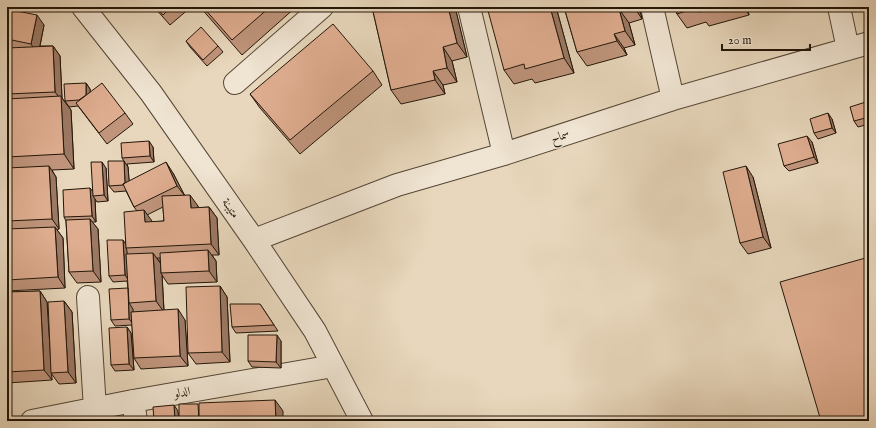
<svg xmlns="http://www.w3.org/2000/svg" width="876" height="428" font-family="'IM FELL English',Amiri,serif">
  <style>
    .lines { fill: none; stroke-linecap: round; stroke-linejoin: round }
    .minor-casing { stroke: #544636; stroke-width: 24 }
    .minor { stroke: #f0e5d3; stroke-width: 22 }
    .wall { fill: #c0957c; stroke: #221609; fill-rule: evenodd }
    .shaded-wall { fill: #9c7965; stroke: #221609 }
    .building { fill: #dfad90; stroke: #221609 }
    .labels { text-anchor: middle; stroke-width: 3; stroke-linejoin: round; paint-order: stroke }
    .street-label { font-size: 12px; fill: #221609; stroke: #f0e5d3 }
  </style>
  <rect width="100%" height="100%" fill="#e8d7bc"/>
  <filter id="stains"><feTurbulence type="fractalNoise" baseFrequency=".005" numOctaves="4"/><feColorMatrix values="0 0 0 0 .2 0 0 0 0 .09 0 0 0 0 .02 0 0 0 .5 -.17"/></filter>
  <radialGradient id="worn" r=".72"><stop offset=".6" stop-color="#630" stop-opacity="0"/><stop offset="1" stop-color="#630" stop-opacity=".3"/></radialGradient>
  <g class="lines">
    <defs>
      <path id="minor" d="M83 7 151 93 254 240 315 331 362 421
        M469 7 504 154
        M652 7 673 99
        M839 7 848 49
        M235 83 322 7
        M254 240 397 185 504 154 673 99 869 43
        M88 297 95 409
        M133 401 136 421
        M32 421 133 401 333 366"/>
    </defs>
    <use href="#minor" class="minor-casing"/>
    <use href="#minor" class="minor"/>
  </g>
  <path class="wall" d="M154 7H191L170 25Z
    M200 7H296L242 55Z
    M372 7H455L467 57 452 61 457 82 443 85 445 94 401 104 391 90Z
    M556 7 574 73 535 83 532 79 514 84 504 70Z
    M564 7H639L642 19 629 23 635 45 624 48 627 55 587 66 577 52Z
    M675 7H747L749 15 709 26 706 22 687 28 677 14Z
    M7 9 44 25 40 46H53L60 56 62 98 71 110 74 169 52 170 56 177 59 229 57 230 63 238 65 288 7 291Z
    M186 41 218 46 223 52 207 66 190 47Z
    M373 71 382 85 300 154 260 108 250 94Z
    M86 83 90 89V92L125 113 133 124 107 144 78 106 69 107 65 101Z
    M869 101V124L858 127 854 121Z
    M832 119 836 133 818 139 814 133Z
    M812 142 818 163 789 171 784 166Z
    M153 147 154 162 127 164 128 167 129 181 173 173 184 195 198 206V208L209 207 217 218 219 255H212L216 261 217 282 168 284 162 275 164 310 185 320 188 366 141 369 134 358 132 325 115 326 111 320 128 288 127 281 113 282 109 276 125 243 137 211 134 207 126 191 114 192 109 186 124 161 122 158ZM163 207 164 221 152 222 147 215ZM157 258H160V262Z
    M106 168 108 201 97 202 95 199 96 222H92L98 229 101 282 77 283 69 272 66 221 64 217 92 191Z
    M753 177 771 248 748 254 740 243Z
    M220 286 227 297 230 362 196 364 188 353Z
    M40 291 47 302 51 364 64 301 72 312 76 383 59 384 51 373 52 380 7 383V292Z
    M260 304 278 331 236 333 232 327Z
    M127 327 131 333 134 370 115 371 111 365Z
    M281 341V368L252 367 248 361Z"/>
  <path class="shaded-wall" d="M448 7H455L467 57 457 43Z
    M550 7H556L574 73 564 58Z
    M634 7H639L642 19Z
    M744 7H747L749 15Z
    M619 9 629 23 635 45 625 31Z
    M37 15 44 25 38 55 31 44Z
    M614 34 624 48 627 55 617 41Z
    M53 46 60 56 62 98 71 110 74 169 64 154 61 100 55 92Z
    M443 47 452 61 457 82 447 68Z
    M433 71 443 85 445 94 435 80Z
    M86 83 90 89 91 106 86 100Z
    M828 113 832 119 836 133 832 128Z
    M807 136 812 142 818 163 814 157Z
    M149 141 153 147 154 162 150 156Z
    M124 161 128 167 130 191 125 185Z
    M102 162 106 168 108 201 104 195Z
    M166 162 173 173 185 196 177 186Z
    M49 166 56 177 59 229 52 219Z
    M746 166 753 177 771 248 763 237Z
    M90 188 95 194 93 196 95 199 96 222 92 216Z
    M190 195 198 206V219L191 208Z
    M209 207 217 218 219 255 211 244Z
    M144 210 152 221 153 233 145 222Z
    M90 219 98 229 101 282 93 271Z
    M55 227 63 238 65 288 58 277Z
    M123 240 127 246 126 248 127 251 129 281 125 275Z
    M208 250 216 261 217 282 209 271Z
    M153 253 161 264V273L162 275 164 312 156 301Z
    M220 286 227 297 230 362 222 352Z
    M128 288 129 303 133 309 134 325 129 319Z
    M40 291 47 302 52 380 44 370Z
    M64 301 72 312 76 383 68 372Z
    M178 309 185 320 188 366 180 356Z
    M127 327 131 333 134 370 129 364Z
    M277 335 281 341V368L276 362Z
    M275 400 283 411V421H276Z
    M174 405 178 411 179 421H175Z"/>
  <path class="building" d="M156 7H171L163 15Z
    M203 7H270L232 40Z
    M372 7H448L457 43 443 47 447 68 433 71 435 80 391 90Z
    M487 7H550L564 58 525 69 524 64 504 70Z
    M564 7H626L619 9 625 31 614 34 617 41 577 52Z
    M675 7H718L699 12 698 7 677 14Z
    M7 9 37 15 31 44 7 39Z
    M333 24 373 71 290 140 250 94Z
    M201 27 218 46 203 60 186 41Z
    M53 46 55 92 7 94V48Z
    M86 83V95L79 100 65 101 64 84Z
    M102 83 125 113 99 133 76 103Z
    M61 96 64 154 7 157V99Z
    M869 101V117L854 121 850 107Z
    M828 113 832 128 814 133 810 119Z
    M807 136 814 157 784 166 778 144Z
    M149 141 150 156 122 158 121 143Z
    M108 161H124L125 183 123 184V185L109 186Z
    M91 162H102L104 195 93 196Z
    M166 162 177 186 134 207 123 184Z
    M49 166 52 219 7 221V168Z
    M746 166 763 237 740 243 723 172Z
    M90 188 92 216 64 217 63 190Z
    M190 195 191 208 209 207 211 244 126 248 124 212 144 210 145 222 164 221 162 196Z
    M90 219 93 271 69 272 66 220Z
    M55 227 58 277 7 280V229Z
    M869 230V246L865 231Z
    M107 240H123L125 275 109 276Z
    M208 250 209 271 161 273 160 253Z
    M153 253 156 301 129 303 126 254Z
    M869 257V421H821L780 282Z
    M220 286 222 352 188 353 186 287Z
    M128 288 129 319 111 320 109 289Z
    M40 291 44 370 7 372V292Z
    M64 301 68 372 51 373 48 302Z
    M230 304H260L274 325 232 327Z
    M178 309 180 356 134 358 131 312Z
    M127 327 129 364 111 365 109 328Z
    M248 335H277L276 362 248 361Z
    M275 400 276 421H199V403Z
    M179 404H198L199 421H179Z
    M174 405 175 421H154L153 407Z
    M113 419V421H104Z"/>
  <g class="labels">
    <g class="street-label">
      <text transform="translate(560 136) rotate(-18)" y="4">سماح</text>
      <text transform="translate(231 208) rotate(55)" y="4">متيبنة</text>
      <text transform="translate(182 392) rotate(-10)" y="4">الدلو</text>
    </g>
  </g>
  <rect width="876" height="428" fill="none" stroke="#e8d7bc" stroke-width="24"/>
  <rect x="8" y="8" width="860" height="412" fill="none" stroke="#221609" stroke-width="2"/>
  <rect x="12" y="12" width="852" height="404" fill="none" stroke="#221609"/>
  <path d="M722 44v6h88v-6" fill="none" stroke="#221609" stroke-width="2"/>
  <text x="728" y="44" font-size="12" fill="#221609" stroke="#f0e5d3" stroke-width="3" paint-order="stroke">20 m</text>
  <rect width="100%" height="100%" filter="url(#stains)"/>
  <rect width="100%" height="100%" fill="url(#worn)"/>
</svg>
